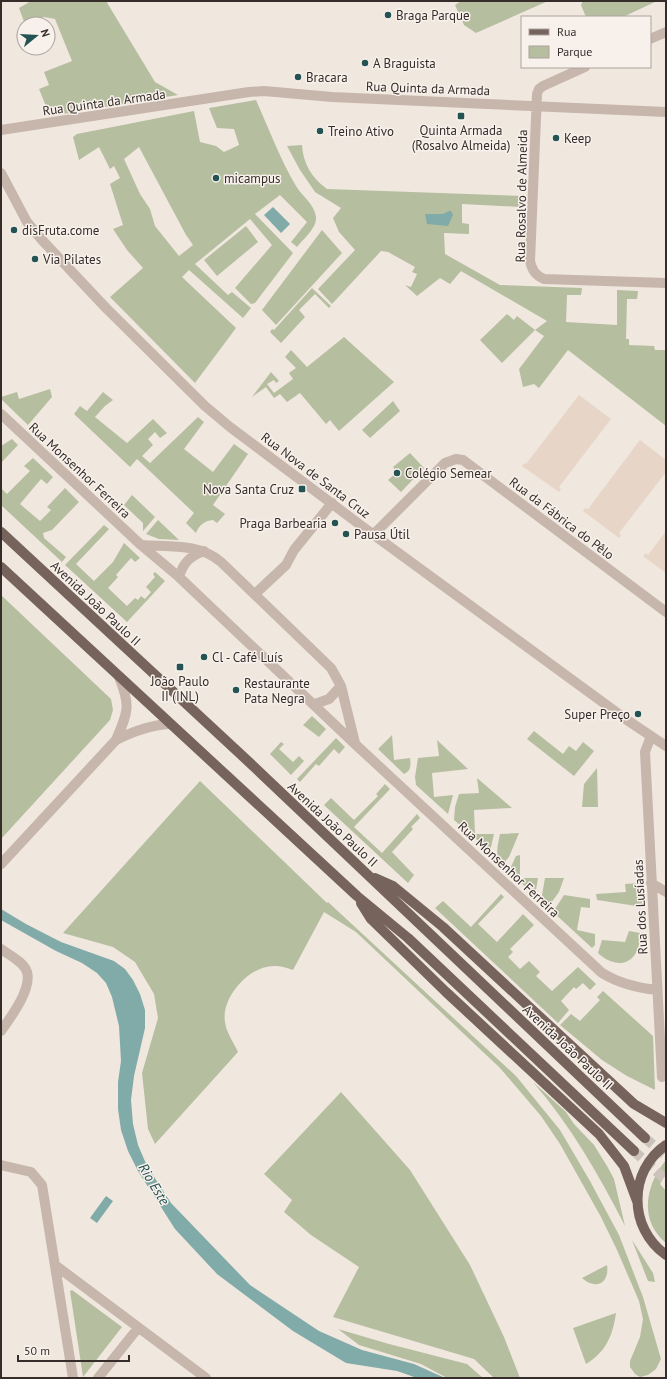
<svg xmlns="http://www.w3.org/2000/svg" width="667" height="1379" font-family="'PT Sans',sans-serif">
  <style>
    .green { fill: #b6bea0; fill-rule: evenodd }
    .plaza { fill: #e7d6c7 }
    .water { fill: #80aba9 }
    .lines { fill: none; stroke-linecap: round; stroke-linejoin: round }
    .major-tunnel { stroke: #cbc2bb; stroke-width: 10; stroke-dasharray: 10 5; stroke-linecap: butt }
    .minor { stroke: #c7b6ab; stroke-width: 10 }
    .major { stroke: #76635c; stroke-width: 10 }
    .poi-dot { fill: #235353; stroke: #f8f1eb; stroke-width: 1.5 }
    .labels { text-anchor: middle; stroke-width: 3; stroke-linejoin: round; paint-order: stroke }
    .poi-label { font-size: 13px; fill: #362d2a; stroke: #f8f1eb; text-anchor: start }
    .street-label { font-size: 13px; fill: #362d2a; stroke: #f8f1eb }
    .water-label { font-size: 14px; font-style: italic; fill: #235353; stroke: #f8f1eb }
  </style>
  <rect width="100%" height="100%" fill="#f0e7df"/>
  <path class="green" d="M31 1H106L155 82 178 95 50 116 39 89 49 85 44 72 72 61 55 19 44 17 25 24 19 8Z
    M461 1H548L476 33 464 25 455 5Z
    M583 1H657L623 17H586L581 5Z
    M256 100C269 129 280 159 296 186 302 196 315 205 316 217 317 228 303 239 297 247L291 242 307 222 280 195 255 214 293 253 255 303 251 304 235 288 272 245 250 219 195 264 228 295 232 292 251 308 243 318 189 270 182 277 236 328 195 383 110 297 143 268 127 250 113 229 123 225 110 184 120 178 114 166 110 169 99 147 79 160 73 137 77 134 194 111 200 142 216 146 224 152 239 145 234 129 217 128 209 108ZM139 147 186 235 193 245 179 256 155 226 150 209 140 194 124 159Z
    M302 145C303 164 312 178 327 189L522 196 521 207 462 204V223L469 224V234L444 233 445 254 500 285 582 288 581 295H567L566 322 617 325V290L638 291 637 299H627L626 339H629V345L654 346 655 350H666V426L568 350 539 388 534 384 523 387 519 369 544 336 535 330 502 363 480 340 507 314 514 320 517 316 535 330 547 321 461 271 450 284 440 278 417 296 405 285 411 287 417 274 412 272 415 267 388 252 381 251 332 304 318 289 355 250 339 232 333 218 341 208 315 192 300 170 287 146Z
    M246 226 258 242 217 276 204 260Z
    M322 230 342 253 276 325 262 310Z
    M312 288 331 306 329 308 315 294 299 310 305 317 281 343 270 332 272 329 274 330Z
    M344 337 394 382 339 431 330 420 326 424 300 393 287 402 280 394 274 398 266 387 252 397 271 372 279 381 276 383 274 380 267 384 274 393 293 379 289 373 296 368 285 357 291 350 307 367Z
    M50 389 52 397 28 425 1 399V397L17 392 19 399Z
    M103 392 113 400 105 406 95 417 127 443 153 419 167 433 160 438 155 432 148 439 153 445 142 456 150 463 198 417 204 422 184 449 213 472 234 444 248 454 213 505 225 514 217 523 213 520C204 521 199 525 196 533L186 523 194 513 137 459 130 467 74 414 80 406 87 411Z
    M393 401 400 411 370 438 362 430Z
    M12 439 18 445 1 463V446Z
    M410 453 424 468 401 492 388 480 397 472 393 467Z
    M33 458 53 477 47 484 41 479 20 504 40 521 51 510 47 507 65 488 79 502 52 530 43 533 44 538 66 557 62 562 1 505V488L7 494 30 471 24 466Z
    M132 495 155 517 143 531V523L124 505Z
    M158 520 179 540 159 539 146 534Z
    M104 525 109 529 76 564 94 581 113 562 124 543 140 558 135 562 131 558 116 575 118 577 108 588 127 606 135 598 138 600 141 596 145 599 151 592 146 587 155 577 153 574 155 572 165 581 127 622 65 565Z
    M1 595 111 699 113 710 110 720 1 839Z
    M312 716 326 729 319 737 303 725Z
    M534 731 563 754 569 746 576 751 583 742 594 751 574 776 527 739Z
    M392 735 394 760 410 758C411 765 411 771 404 774L378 749Z
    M336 738 345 747 339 754 334 749 319 766 316 764 300 782 297 779Z
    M437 740 468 769 432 773 434 797 453 795 448 814 416 785 415 777 418 758 439 756Z
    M281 742 284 744 279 749 293 762 299 756 304 761 291 775 270 754Z
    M597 768 598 807H582L584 784Z
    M477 778 512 808 474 810 475 834H494L490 851 454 820 455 807 459 794 479 793Z
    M200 781 327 903 328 902 516 1076 560 1130 590 1181 619 1235 643 1297 661 1359 656 1369 648 1375 640 1377 635 1374 630 1367V1361L640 1337 643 1319 639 1301 617 1250 601 1217 560 1144 541 1116 500 1068 356 932 324 912 293 970C287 968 281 966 275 966 250 965 221 997 225 1022 226 1032 234 1043 238 1052L155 1144 148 1129 142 1073 158 1018 154 994 135 962 113 947 63 933Z
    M385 784 390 789 354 827 382 853 417 814 420 818 411 827 413 829 392 852 414 875 408 883 324 805 331 798 354 820 378 796 376 794Z
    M519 833 509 857 502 865C494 857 498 844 500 834Z
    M520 855V878H538L535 896 509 871 516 856Z
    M545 878H564L559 892 548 907 541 901Z
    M641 883 643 907 597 900 596 894 626 892 625 884Z
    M501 894 504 897 478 924 497 942 523 914 534 925 510 949 513 952 508 957 520 969 529 961 540 972 536 976 552 991 578 967 596 984 590 990 583 983 576 989 574 987 561 1001 569 1010 558 1023 435 908 443 901 471 927Z
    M564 895 590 899V908L581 907 577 930 595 934V945L592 948 553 912Z
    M629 931 640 933C641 961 620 973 598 953L602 940 625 942Z
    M603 991 653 1036 655 1090 627 1076 602 1060 560 1025 571 1014 580 1021 600 1000 597 997Z
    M533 1082 566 1112 574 1124 594 1145 607 1166 614 1179 625 1226C599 1175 571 1126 533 1082Z
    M341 1092 410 1170 470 1265 504 1337 520 1378H494L474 1359 333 1317 359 1267 311 1235 284 1212 292 1200 264 1174Z
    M666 1160V1173L660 1184 666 1191V1243C638 1220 646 1184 666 1160Z
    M632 1240 653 1273 655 1282 648 1281Z
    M607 1265C610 1284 595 1290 582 1278Z
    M72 1290 122 1327 83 1377 70 1291Z
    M616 1313C613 1335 606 1352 586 1364L573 1328Z
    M338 1329 389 1344 467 1364 483 1378H447L421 1364 359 1345Z"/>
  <path class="plaza" d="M579 395 611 419 559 487 561 489 559 492 522 466 524 463 526 464Z
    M640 440 666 460V472L619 533 621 535 619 538 583 511 585 508 588 509Z
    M666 531V573L643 556 646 553 648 555Z"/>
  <path class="water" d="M273 207 290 224 281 233 264 215Z
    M449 211H451L453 215 448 226 427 224 425 214H443Z
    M1 909 26 924 61 942 114 961 125 969 133 980 140 994 145 1010V1028L134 1076 131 1100 133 1124 138 1145 147 1166 171 1203 250 1285 319 1331 362 1350 414 1364 445 1378H417L397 1371 346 1363 293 1331 217 1274 175 1229 138 1171 128 1151 121 1130 118 1109V1082L121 1061 119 1026 112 997 106 983 97 973 82 963 56 951 1 920Z
    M106 1196 113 1201 97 1223 90 1218Z"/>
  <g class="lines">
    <path class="major-tunnel" d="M645 1138 666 1156
      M634 1151 666 1180"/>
    <path class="minor" d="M650 39 666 32
      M585 67 543 86 539 89 537 94 530 261C532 270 535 275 544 279L666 283
      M1 130 249 92 264 91 332 97 666 112
      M1 173 27 222 42 240 106 308 205 406 230 427 363 527 627 720 666 746
      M1 414 141 545 179 577 355 744 602 973C620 984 637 988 657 990
      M373 535 445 463 456 459 463 460 666 612
      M141 545C169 547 199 543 221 562L331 668 341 686 355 743
      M179 577C183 563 190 556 204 551
      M255 594 286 565 294 550 332 503
      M315 704 329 699 341 686
      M651 736 645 752 662 1077
      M116 740C128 712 131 706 119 677
      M1 864 116 740C134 731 150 725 169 724
      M651 883 666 892
      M1 949C9 955 24 962 27 972 32 989 11 1017 1 1031
      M1 1165 31 1172 42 1185 73 1378
      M55 1265 206 1378
      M98 1378 138 1328"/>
    <path class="major" d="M1 532 250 763 645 1138
      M1 567 357 896 408 938 634 1151
      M375 878 393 886 443 927 634 1104 666 1123
      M361 903 371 919 446 992 599 1134 624 1166 637 1201
      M666 1145C628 1171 628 1228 666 1255"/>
  </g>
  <g class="poi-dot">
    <circle cx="388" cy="15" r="4"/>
    <circle cx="365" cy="63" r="4"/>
    <circle cx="298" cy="77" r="4"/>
    <rect x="457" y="112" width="8" height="8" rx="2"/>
    <circle cx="320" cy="131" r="4"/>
    <circle cx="556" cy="138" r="4"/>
    <circle cx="216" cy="178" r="4"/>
    <circle cx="14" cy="230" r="4"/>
    <circle cx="35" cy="259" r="4"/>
    <circle cx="397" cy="473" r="4"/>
    <rect x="298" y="485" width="8" height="8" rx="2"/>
    <circle cx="335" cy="523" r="4"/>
    <circle cx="346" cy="534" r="4"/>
    <circle cx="204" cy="657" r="4"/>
    <rect x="176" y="663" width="8" height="8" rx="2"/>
    <circle cx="236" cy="690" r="4"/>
    <circle cx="638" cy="714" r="4"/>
  </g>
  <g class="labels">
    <g class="poi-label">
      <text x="396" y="20">Braga Parque</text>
      <text x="373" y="68">A Braguista</text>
      <text x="306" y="82">Bracara</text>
      <text x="461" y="135" text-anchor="middle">Quinta Armada<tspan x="461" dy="15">(Rosalvo Almeida)</tspan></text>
      <text x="328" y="136">Treino Ativo</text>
      <text x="564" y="143">Keep</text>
      <text x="224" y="183">micampus</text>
      <text x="22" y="235">disFruta.come</text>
      <text x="43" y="264">Via Pilates</text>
      <text x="405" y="478">Colégio Semear</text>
      <text x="294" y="494" text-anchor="end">Nova Santa Cruz</text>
      <text x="327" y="528" text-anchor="end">Praga Barbearia</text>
      <text x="354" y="539">Pausa Útil</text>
      <text x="212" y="662">Cl - Café Luís</text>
      <text x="180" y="686" text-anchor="middle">João Paulo<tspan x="180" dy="15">II (INL)</tspan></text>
      <text x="244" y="688">Restaurante<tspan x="244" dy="15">Pata Negra</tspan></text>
      <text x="630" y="719" text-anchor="end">Super Preço</text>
    </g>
    <g class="street-label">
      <text transform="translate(428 88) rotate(2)" y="5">Rua Quinta da Armada</text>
      <text transform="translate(104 102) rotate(-8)" y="5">Rua Quinta da Armada</text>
      <text transform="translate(521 196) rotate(-89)" y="5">Rua Rosalvo de Almeida</text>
      <text transform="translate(80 470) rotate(43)" y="5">Rua Monsenhor Ferreira</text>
      <text transform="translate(316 475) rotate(37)" y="5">Rua Nova de Santa Cruz</text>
      <text transform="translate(562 518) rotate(37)" y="5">Rua da Fábrica do Pêlo</text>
      <text transform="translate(96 603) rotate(43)" y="5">Avenida João Paulo II</text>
      <text transform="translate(333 824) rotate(43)" y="5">Avenida João Paulo II</text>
      <text transform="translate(509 869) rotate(43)" y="5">Rua Monsenhor Ferreira</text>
      <text transform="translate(640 907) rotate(-93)" y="5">Rua dos Lusíadas</text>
      <text transform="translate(568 1047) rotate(43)" y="5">Avenida João Paulo II</text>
    </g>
    <g class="water-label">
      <text transform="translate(154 1184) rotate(59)" y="5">Rio Este</text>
    </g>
  </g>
  <rect width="667" height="1379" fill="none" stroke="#362d2a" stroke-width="4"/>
  <rect x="521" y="16" width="130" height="52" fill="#f8f1eb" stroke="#aaa39e"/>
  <rect x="529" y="29" width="20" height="6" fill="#76635c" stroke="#aaa39e"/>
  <text x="557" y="36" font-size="12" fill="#362d2a">Rua</text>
  <rect x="529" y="46" width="20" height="12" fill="#b6bea0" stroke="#aaa39e"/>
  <text x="557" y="56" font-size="12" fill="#362d2a">Parque</text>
  <g transform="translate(36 36) rotate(72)"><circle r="19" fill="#f8f1eb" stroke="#aaa39e"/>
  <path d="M0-3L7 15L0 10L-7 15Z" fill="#235353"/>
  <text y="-6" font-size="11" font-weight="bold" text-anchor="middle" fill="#362d2a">N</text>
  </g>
  <path d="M18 1355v6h111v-6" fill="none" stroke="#362d2a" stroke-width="2"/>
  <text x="24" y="1355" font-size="12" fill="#362d2a" stroke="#f8f1eb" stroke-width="3" paint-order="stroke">50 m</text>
</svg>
